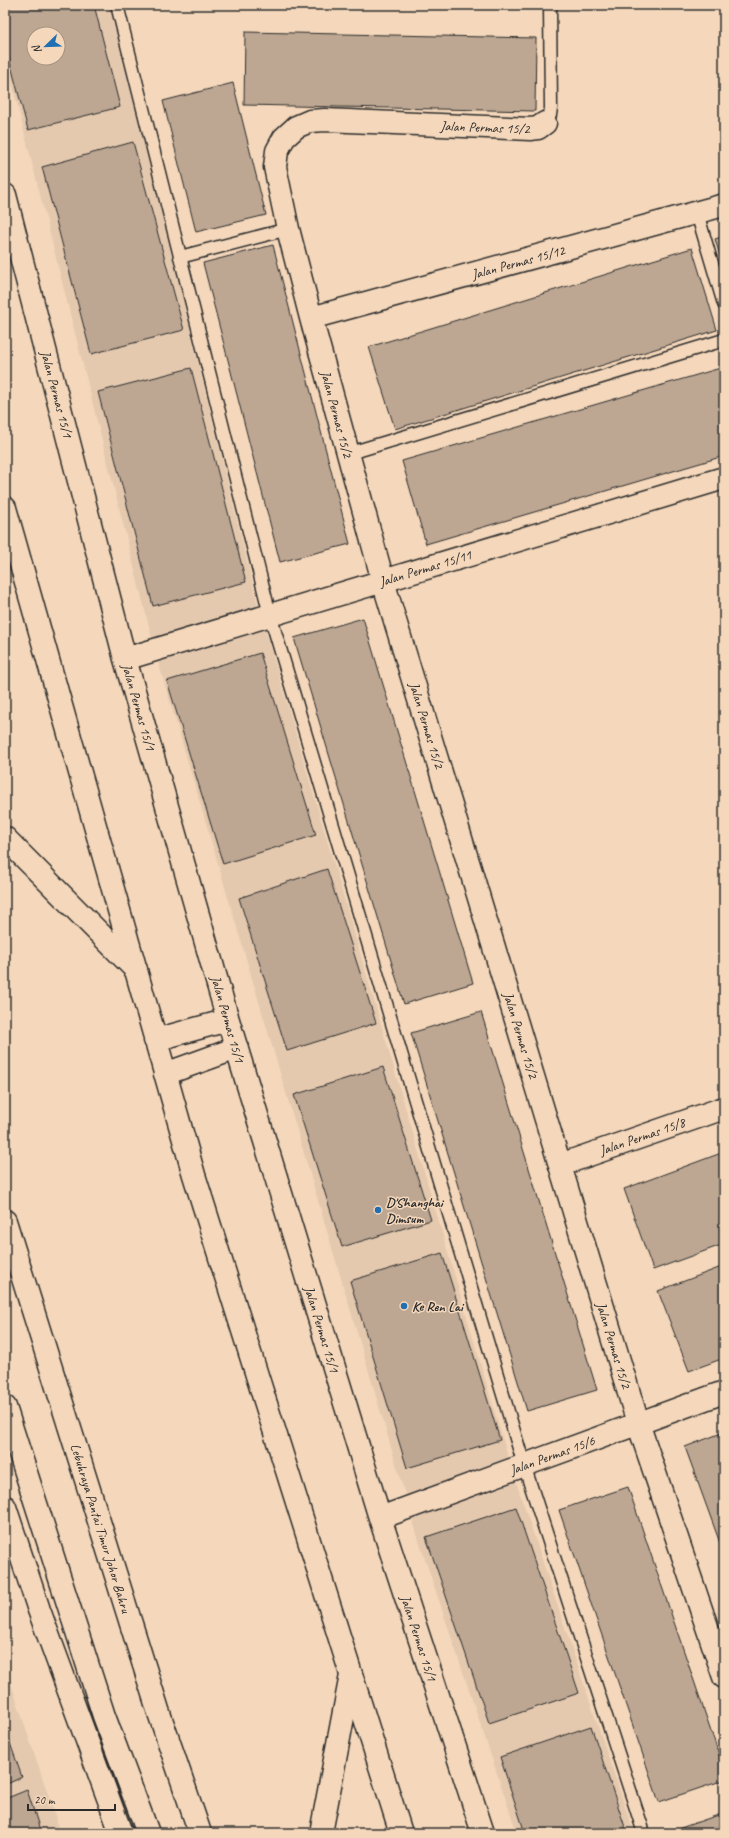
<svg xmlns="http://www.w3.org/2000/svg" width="729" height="1838" font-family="Caveat,sans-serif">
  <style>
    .built { fill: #e4c9af; fill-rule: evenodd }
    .building { fill: #bda793; stroke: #2b2b2b; fill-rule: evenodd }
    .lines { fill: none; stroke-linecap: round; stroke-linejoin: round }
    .service-casing { stroke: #2b2b2b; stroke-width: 15 }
    .minor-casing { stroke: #2b2b2b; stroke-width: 25 }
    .trunk-casing { stroke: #2b2b2b; stroke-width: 25 }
    .service { stroke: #f5d8bb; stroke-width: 12 }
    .minor { stroke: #f5d8bb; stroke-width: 22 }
    .trunk { stroke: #f5d8bb; stroke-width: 22 }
    .poi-dot { fill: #1f6fb2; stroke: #f5d8bb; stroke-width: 1.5 }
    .labels { text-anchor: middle; stroke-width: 3; stroke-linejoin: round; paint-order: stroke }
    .street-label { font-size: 14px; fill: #2b2b2b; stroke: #f5d8bb }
    .poi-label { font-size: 14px; font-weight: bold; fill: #2b2b2b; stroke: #f5d8bb; text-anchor: start }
  </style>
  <rect width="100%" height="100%" fill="#f5d8bb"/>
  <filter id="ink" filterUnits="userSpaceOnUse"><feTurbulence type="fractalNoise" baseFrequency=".025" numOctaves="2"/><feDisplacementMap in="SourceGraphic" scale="8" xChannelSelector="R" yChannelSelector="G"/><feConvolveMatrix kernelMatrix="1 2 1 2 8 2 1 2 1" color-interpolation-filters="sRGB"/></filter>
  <g filter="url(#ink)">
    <path class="built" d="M5 5H110L257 601 510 1464 634 1833H517L418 1538 157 658 5 56ZM34 34H58V58H34Z
      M5 1666 61 1833H5Z"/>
    <path class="building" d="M5 5H94L120 107 28 130 5 43ZM34 34H58V58H34Z
      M245 32 536 38 535 111 244 105Z
      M233 83 266 215 196 232 163 101Z
      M133 142 184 330 91 354 42 167Z
      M724 236V269L715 239Z
      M273 245 350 544 280 562 203 263Z
      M692 248 717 330 395 429 369 347Z
      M724 367V456L426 544 402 461Z
      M191 368 246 582 153 606 98 392Z
      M363 618 473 983 404 1004 294 638Z
      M260 653 316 835 223 864 167 681Z
      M327 869 376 1023 287 1051 239 898Z
      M481 1012 597 1390 527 1411 411 1033Z
      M383 1067 431 1220 342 1247 294 1095Z
      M724 1152V1244L653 1270 624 1189Z
      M442 1253 500 1440 407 1468 350 1281Z
      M724 1266V1358L689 1371 658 1291Z
      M724 1432V1554L685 1447Z
      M628 1487 724 1769V1780L659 1802 559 1510Z
      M516 1507 579 1693 489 1723 426 1537Z
      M591 1726 627 1833H525L500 1757Z
      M5 1729 22 1777 5 1785Z
      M27 1790 41 1833H5V1799Z
      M724 1813V1833H669V1832Z"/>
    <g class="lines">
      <defs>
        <path id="service" d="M117 5 270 615 524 1465 644 1833
          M545 123 550 115 551 108 550 5
          M697 213 724 304
          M180 257 288 229
          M347 454 724 340"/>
        <path id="minor" d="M545 123 538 128 530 129 325 120 310 121 296 127 284 138 277 151 275 167 288 229 311 318 383 581 638 1423 724 1677
          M5 195 125 659 228 1020 380 1518 483 1833
          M311 318 724 205
          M5 508 194 1175 401 1833
          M125 659 724 478
          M155 1040 228 1020
          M165 1074 237 1048
          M560 1165 724 1108
          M380 1518 724 1392"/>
        <path id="trunk" d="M5 838 136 970
          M5 1221 158 1710 200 1833
          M5 1407 104 1716 148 1833
          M5 1507 39 1610 121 1833
          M321 1833 351 1675"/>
      </defs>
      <use href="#service" class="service-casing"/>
      <use href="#minor" class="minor-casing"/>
      <use href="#trunk" class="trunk-casing"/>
      <use href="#service" class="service"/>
      <use href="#minor" class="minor"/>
      <use href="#trunk" class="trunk"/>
    </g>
  </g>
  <g class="poi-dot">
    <circle cx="378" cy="1210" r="4"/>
    <circle cx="404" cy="1306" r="4"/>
  </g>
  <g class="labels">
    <g class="street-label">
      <text transform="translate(485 127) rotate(2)" y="5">Jalan Permas 15/2</text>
      <text transform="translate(518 262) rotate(-15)" y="5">Jalan Permas 15/12</text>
      <text transform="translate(57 394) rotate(75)" y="5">Jalan Permas 15/1</text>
      <text transform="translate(337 414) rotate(75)" y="5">Jalan Permas 15/2</text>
      <text transform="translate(425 568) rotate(-17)" y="5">Jalan Permas 15/11</text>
      <text transform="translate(139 707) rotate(74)" y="5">Jalan Permas 15/1</text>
      <text transform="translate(427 725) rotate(73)" y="5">Jalan Permas 15/2</text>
      <text transform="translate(228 1019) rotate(74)" y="5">Jalan Permas 15/1</text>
      <text transform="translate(521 1035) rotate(73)" y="5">Jalan Permas 15/2</text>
      <text transform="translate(642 1136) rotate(-19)" y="5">Jalan Permas 15/8</text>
      <text transform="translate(322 1329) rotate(73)" y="5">Jalan Permas 15/1</text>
      <text transform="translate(614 1345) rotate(73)" y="5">Jalan Permas 15/2</text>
      <text transform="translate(552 1455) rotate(-20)" y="5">Jalan Permas 15/6</text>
      <text transform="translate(101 1528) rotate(73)" y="5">Lebuhraya Pantai Timur Johor Bahru</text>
      <text transform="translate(419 1638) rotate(72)" y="5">Jalan Permas 15/1</text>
    </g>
    <g class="poi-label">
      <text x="386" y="1207">D'Shanghai<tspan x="386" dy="16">Dimsum</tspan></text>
      <text x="412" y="1311">Ke Ren Lai</text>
    </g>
  </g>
  <rect width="729" height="1838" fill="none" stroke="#f5d8bb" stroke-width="20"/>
  <rect x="10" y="10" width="709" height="1818" fill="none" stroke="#2b2b2b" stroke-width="1.5" filter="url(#ink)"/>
  <g transform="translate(46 46) rotate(247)"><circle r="19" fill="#f5d8bb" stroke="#a49381"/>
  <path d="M0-3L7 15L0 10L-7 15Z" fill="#1f6fb2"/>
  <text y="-6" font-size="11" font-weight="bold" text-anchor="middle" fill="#2b2b2b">N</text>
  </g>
  <path d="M28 1804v6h87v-6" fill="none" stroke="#2b2b2b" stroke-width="2"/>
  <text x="34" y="1804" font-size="12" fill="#2b2b2b" stroke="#f5d8bb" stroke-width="3" paint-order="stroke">20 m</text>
</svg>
